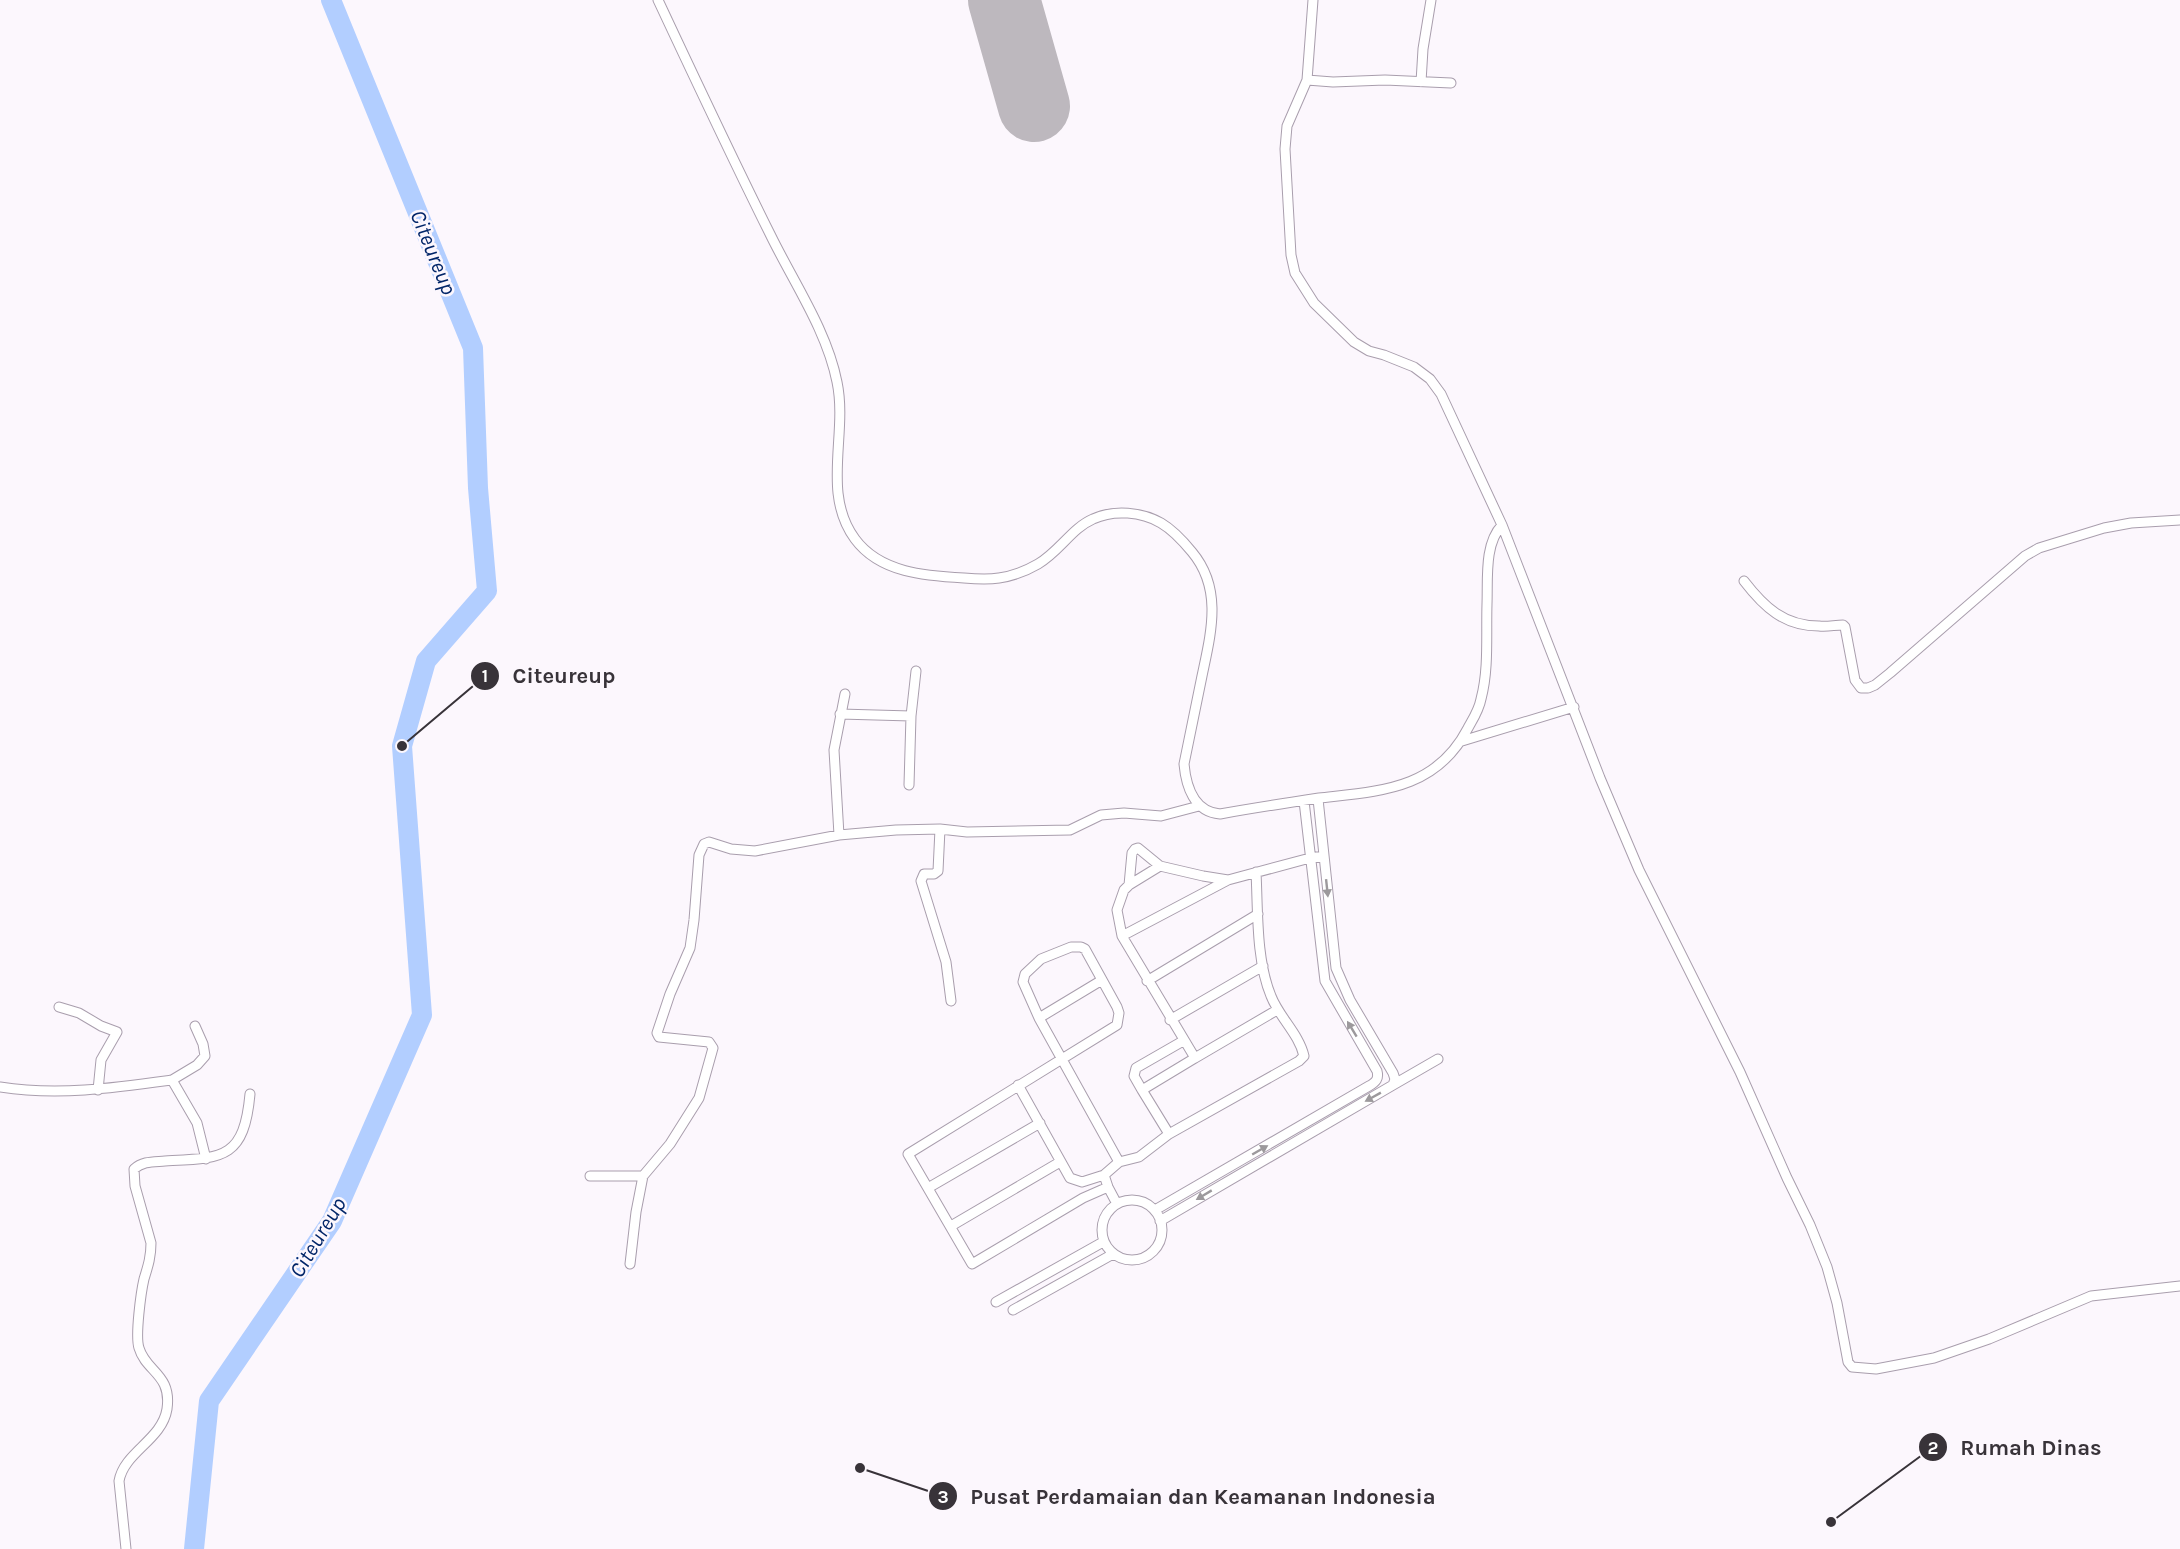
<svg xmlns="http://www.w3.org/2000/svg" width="2180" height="1549" font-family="Karla,sans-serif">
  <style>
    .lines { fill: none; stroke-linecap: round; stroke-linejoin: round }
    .river { stroke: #b2ceff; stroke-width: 20 }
    .runway { stroke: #bdb8be; stroke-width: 72 }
    .street-casing { stroke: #a99ead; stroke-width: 11 }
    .street { stroke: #fff; stroke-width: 9 }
    .oneway { fill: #9c999c }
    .labels { text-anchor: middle; stroke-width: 5; stroke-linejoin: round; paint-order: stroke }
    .water-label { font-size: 22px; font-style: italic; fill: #022669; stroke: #fcf7fd }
    .leader { fill: none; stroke: #383339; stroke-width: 2 }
    .callout-dot { fill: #383339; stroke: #fcf7fd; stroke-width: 2 }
    .mark-label { font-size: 18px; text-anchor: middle; font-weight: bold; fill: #fff }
    .callout-label { font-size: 22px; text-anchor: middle; font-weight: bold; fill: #383339; stroke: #fcf7fd; stroke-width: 5; stroke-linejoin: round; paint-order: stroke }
  </style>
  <rect width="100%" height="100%" fill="#fcf7fd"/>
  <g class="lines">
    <path class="river" d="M194 1549 209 1401 332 1221 422 1015 402 746 426 661 487 591 478 488 473 348 331 0"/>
    <path class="runway" d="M1004 0 1034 106"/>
    <defs>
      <path id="street" d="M658 0C695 79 732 158 771 236 794 283 827 331 837 382 848 434 821 493 855 539 880 573 926 576 964 578 975 579 987 580 999 578 1013 576 1026 571 1038 564 1059 552 1072 528 1093 519 1114 509 1142 512 1161 523 1173 530 1183 541 1192 552 1223 589 1211 633 1202 676 1196 706 1190 735 1184 764 1186 786 1194 812 1220 814 1253 808 1286 803 1319 798 1380 791 1436 790 1468 728 1473 719 1479 710 1481 699 1489 669 1486 635 1487 604 1488 579 1484 544 1502 525
        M1313 0 1307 80 1287 126 1285 149 1291 255 1295 273 1314 303 1354 342 1369 351 1384 355 1414 367 1430 379 1441 394 1502 525 1600 778 1639 870 1740 1072 1787 1178 1810 1225 1827 1267 1837 1303 1848 1362 1852 1367 1876 1369 1934 1358 1989 1339 2091 1296 2180 1286
        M1307 80 1333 82 1385 80 1451 83
        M1421 82 1423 49 1431 0
        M1744 581C1764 607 1784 626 1819 626 1827 627 1835 625 1843 625L1845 627 1855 680 1861 688H1868L1875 685 1890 673 2025 556 2039 548 2104 528 2131 523 2180 520
        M840 714 911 716
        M1462 741 1574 707
        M909 785 911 716 916 671
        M940 829 938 871 934 874H924L921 881 946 962 951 1001
        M839 835 834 750 845 694
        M1129 885 1160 866
        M1122 936 1228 880
        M1147 981 1258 914
        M59 1007 79 1013 101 1026 117 1032 101 1060 98 1090
        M1039 1018 1102 980
        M1170 1020 1263 966
        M1195 1058 1277 1010
        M172 1080 197 1065 205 1056 203 1044 195 1026
        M1018 1085 1070 1178 1082 1182 1104 1175
        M1393 1085 1438 1059
        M0 1087C58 1096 114 1088 172 1080L197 1123 206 1159
        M1142 1090 1134 1076 1136 1068 1183 1041
        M1169 1134 1142 1090 1195 1058 1122 936 1117 910 1124 890 1129 885 1132 853 1135 849 1138 848 1160 866 1203 876 1228 880 1310 858 1324 856
        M590 1176H643
        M1108 1187 1083 1198 972 1264 908 1154 1117 1025 1119 1013 1117 1007 1085 949 1081 947H1071L1041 959 1025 974 1023 982 1039 1018 1119 1162
        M928 1188 1040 1123
        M1102 1230a30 30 0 1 1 60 0a30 30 0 1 1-60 0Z
        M1117 1204 1108 1187 1104 1175 1119 1162 1139 1157 1169 1134 1299 1061 1304 1056C1299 1034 1279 1017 1271 996 1256 960 1258 911 1256 872
        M1155 1210 1369 1086C1376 1082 1379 1079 1377 1071L1325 981 1304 801
        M1160 1221 1393 1085 1395 1079 1393 1073 1350 1000 1336 968 1318 799
        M951 1226 1060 1162
        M630 1264 636 1212 643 1176 670 1144 699 1098 713 1048 709 1042 659 1037 657 1033 670 994 690 948 694 920 699 855 704 844 709 842 731 849 755 851 839 835 896 830 940 829 967 832 1070 830 1101 815 1124 813 1161 816 1199 806
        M996 1302 1103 1242
        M1013 1310 1113 1254
        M126 1549 119 1481C124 1452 162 1440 167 1409 172 1374 146 1372 139 1348 135 1336 141 1292 144 1279 148 1266 151 1257 151 1243L135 1186 134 1169C143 1161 153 1162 165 1161 222 1158 244 1160 250 1094"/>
    </defs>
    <use href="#street" class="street-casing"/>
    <use href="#street" class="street"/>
  </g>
  <defs><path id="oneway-solid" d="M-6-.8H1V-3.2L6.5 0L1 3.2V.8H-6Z" transform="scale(1.5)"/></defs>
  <g class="oneway">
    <use href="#oneway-solid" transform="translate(1327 888) rotate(84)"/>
    <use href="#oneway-solid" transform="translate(1352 1029) rotate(-121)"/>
    <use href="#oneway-solid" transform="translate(1373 1097) rotate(151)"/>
    <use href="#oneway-solid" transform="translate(1260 1150) rotate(-30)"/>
    <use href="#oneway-solid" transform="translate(1204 1195) rotate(149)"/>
  </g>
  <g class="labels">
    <g class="water-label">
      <text transform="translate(434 252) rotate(68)" y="8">Citeureup</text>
      <text transform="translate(317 1237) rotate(-59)" y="8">Citeureup</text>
    </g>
  </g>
  <path class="leader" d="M402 746L485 676M1831 1522L1933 1447M860 1468L943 1496"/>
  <g class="callout-dot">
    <circle cx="402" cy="746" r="6"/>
    <circle cx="1831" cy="1522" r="6"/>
    <circle cx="860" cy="1468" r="6"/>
    <circle cx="485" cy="676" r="15"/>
    <circle cx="1933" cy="1447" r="15"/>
    <circle cx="943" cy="1496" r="15"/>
  </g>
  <g class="mark-label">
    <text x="485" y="682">1</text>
    <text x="1933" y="1454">2</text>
    <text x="943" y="1503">3</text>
  </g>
  <g class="callout-label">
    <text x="564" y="683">Citeureup</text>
    <text x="2031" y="1455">Rumah Dinas</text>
    <text x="1203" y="1504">Pusat Perdamaian dan Keamanan Indonesia</text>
  </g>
</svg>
